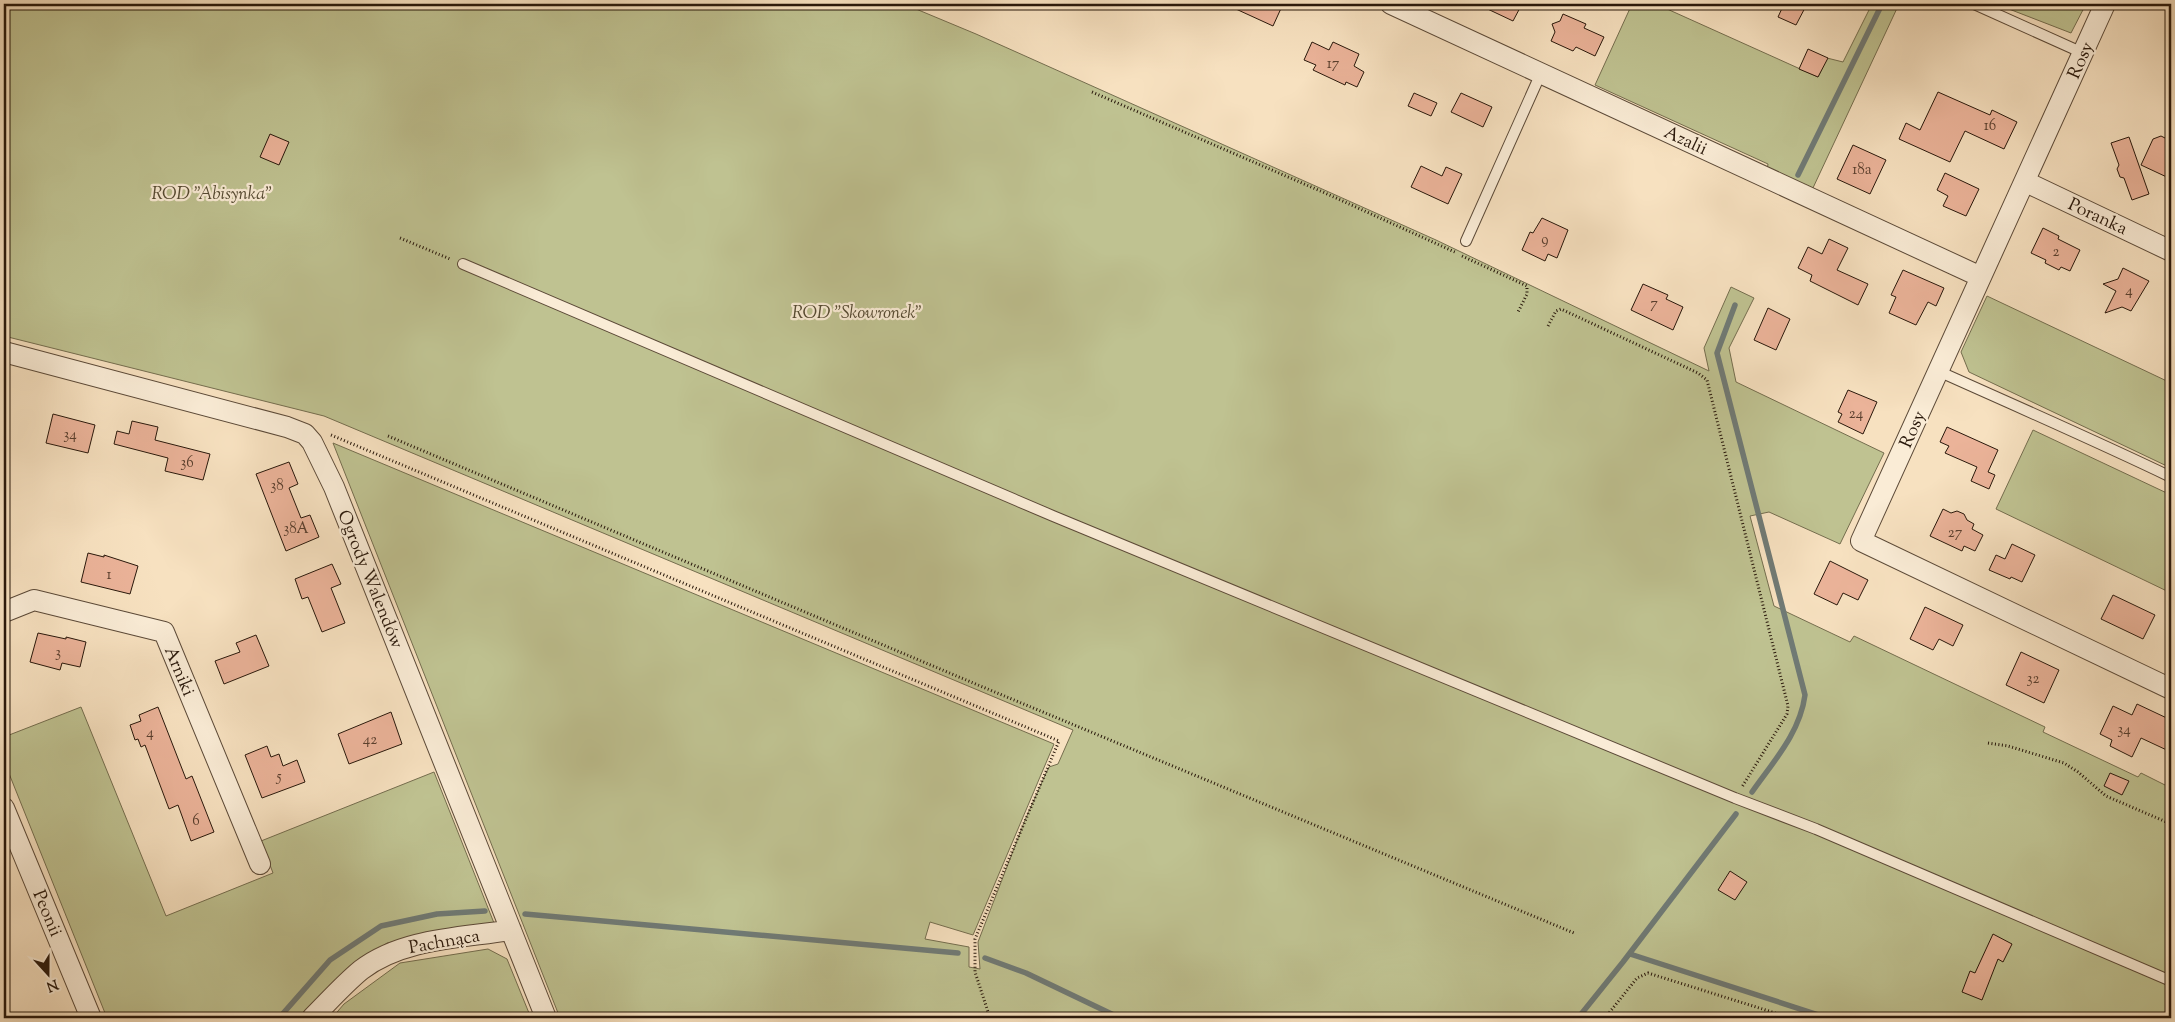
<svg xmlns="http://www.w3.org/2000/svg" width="2175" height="1022" font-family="'Sorts Mill Goudy',serif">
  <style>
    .green { fill: #bfc291; stroke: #746d4e }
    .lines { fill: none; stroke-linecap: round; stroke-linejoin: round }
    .stream { stroke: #707a75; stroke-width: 5.5 }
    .building { fill: #ebb399; stroke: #29180b }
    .service-casing { stroke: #5c4a38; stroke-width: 12 }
    .minor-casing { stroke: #5c4a38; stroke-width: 22 }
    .path { stroke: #29180b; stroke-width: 3; stroke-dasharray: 1 2.5; stroke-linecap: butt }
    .service { stroke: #faecd6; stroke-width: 10 }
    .minor { stroke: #faecd6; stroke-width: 20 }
    .labels { text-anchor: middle; stroke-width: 4.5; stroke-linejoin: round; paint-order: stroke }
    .number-label { font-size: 15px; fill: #5a3f2e }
    .street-label { font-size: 18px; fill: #29180b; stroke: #faecd6 }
    .park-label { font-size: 18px; font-style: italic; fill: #564b33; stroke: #faecd6 }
  </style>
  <rect width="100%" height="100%" fill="#f7e1c0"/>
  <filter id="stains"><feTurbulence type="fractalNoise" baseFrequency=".004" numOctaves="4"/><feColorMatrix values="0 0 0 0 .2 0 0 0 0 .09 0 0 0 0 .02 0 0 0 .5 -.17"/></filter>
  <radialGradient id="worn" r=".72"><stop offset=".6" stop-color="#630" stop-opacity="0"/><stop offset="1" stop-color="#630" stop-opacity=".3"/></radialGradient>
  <path class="green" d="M4 4H904L976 34 1436 240 1709 371 1704 348 1731 287 1754 298 1729 348 1736 382 1884 453 1840 544 1769 512 1750 516 1774 606 1850 642 1854 636 2045 727 2043 732 2138 777 2141 773 2171 788V1018H560L333 443 1054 744 973 935 930 922 925 939 969 947V967L980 969 978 942 1025 820 1047 771 1049 767 1058 764 1073 730 324 416 4 336Z
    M1632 4H1656L1818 77 1827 58 1843 62 1872 4H1899L1812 190 1767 170 1768 164 1595 85Z
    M1996 4H2086L2071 33Z
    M1987 296 2171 383V468L1969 372 1961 352Z
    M2033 430 2171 495V593L1996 509Z
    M81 707 166 916 273 873 261 841 434 772 494 923 387 943 350 970 302 1018H107L4 761V737Z
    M488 949 507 959 531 1018H332L344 1004 400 963Z"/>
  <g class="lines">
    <path class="stream" d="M1798 175 1882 4
      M1735 305 1717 353 1805 695C1800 733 1773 762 1752 792
      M525 914 958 953
      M1630 954 1828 1018
      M985 958 1026 973 1120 1018
      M279 1018 330 960 381 926 437 914 485 911
      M1578 1018 1623 962 1736 814"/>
  </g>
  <path class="building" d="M1225 4H1283L1273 26Z
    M1477 4H1522L1513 21Z
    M1784 4H1807L1796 25 1778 17Z
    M1563 14 1586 24 1584 28 1604 37 1595 56 1576 47 1573 51 1551 41 1555 32 1552 24 1560 21Z
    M1312 42 1329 50 1333 42 1359 54 1354 66 1364 72 1357 87 1346 82 1345 85 1313 70 1316 65 1304 60Z
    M1808 49 1828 58 1818 77 1799 69Z
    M1938 92 1990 115 1992 110 2017 122 2004 149 1965 131 1950 162 1899 139 1906 123 1920 130Z
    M1414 93 1437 103 1431 116 1408 106Z
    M1461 93 1492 107 1483 127 1451 112Z
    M270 134 289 142 279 165 260 157Z
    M2161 136 2171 141V179L2141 165 2153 139Z
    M2129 137 2149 194 2132 200 2124 178 2120 177 2117 169 2119 165 2111 143Z
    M1853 145 1886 160 1870 194 1837 179Z
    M1421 166 1442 176 1446 167 1462 174 1448 204 1411 187Z
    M1945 173 1979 189 1966 216 1943 206 1948 196 1937 190Z
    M1542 218 1568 230 1557 258 1548 254 1545 261 1522 250 1530 232 1533 233Z
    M2043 228 2059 236 2058 239 2080 250 2070 271 2061 267 2059 270 2045 263 2046 260 2031 253Z
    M1829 239 1848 248 1837 270 1868 284 1858 305 1810 281 1812 275 1798 268 1808 247 1822 254Z
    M2123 268 2149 281 2131 311 2122 307 2105 313 2116 291 2103 284 2118 279Z
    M1903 270 1944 288 1936 306 1928 302 1916 325 1889 313 1896 297 1891 295Z
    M1643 284 1668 295 1666 299 1683 307 1673 330 1631 310Z
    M1768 308 1790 319 1776 350 1754 340Z
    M1848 390 1877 402 1863 434 1838 422 1842 414 1838 412Z
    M53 414 95 425 88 453 46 443Z
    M132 421 158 427 155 440 210 454 203 480 165 471 168 458 114 444 117 431 129 434Z
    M1947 427 1998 450 1988 472 1995 475 1989 489 1971 481 1977 467 1945 453 1949 446 1940 442Z
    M289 462 298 484 289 488 301 518 310 515 319 537 286 551 256 474Z
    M1943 509 1951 513 1957 511 1964 514 1967 520 1974 524 1972 529 1983 535 1975 551 1964 546 1962 551 1930 536Z
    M2012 544 2035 555 2022 582 2011 577 2010 579 1989 570 1996 555 2005 559Z
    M88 553 104 557V555L138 566 130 594 81 582Z
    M1830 561 1868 580 1858 600 1843 593 1837 605 1814 594Z
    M332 564 341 584 331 588 345 623 322 632 308 597 302 599 295 579Z
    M2113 595 2155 615 2143 639 2101 619Z
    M1925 607 1963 625 1953 646 1939 639 1933 650 1910 639Z
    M38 633 66 639V637L86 642 80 667 62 663 60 670 30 662Z
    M256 635 269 666 224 684 215 661 240 652 236 643Z
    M2021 652 2059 670 2044 703 2006 685Z
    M2137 704 2171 720V752L2141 738 2132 757 2110 746 2112 740 2100 734 2113 706 2132 715Z
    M158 707 186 779 192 776 214 832 191 841 178 805 169 809 145 745 141 747 138 739 135 740 130 725 141 721 139 715Z
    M391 712 402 744 349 764 338 734Z
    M267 746 271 757 279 754 283 766 297 760 305 782 262 798 245 755Z
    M2110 773 2129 781 2122 795 2104 786Z
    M1730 871 1747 882 1735 900 1718 890Z
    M1993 934 2012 944 2003 962 1998 959 1982 1000 1962 992 1970 971 1975 973Z"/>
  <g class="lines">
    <defs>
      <path id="service" d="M1974 4 2083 53
        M1466 241 1541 73
        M463 264 1053 516 1735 798 1816 829 2171 981
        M1938 371C2016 406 2094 440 2171 477"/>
      <path id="minor" d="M1391 4 1981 277
        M2105 4 1861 541 2171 689
        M2026 182 2171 251
        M4 352 287 427 305 434 312 442 334 487 546 1018
        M4 612 34 600 164 632 260 864
        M4 808 91 1018
        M312 1018C328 1002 344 984 361 970 403 938 462 938 511 930"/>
    </defs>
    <use href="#service" class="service-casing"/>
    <use href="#minor" class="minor-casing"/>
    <path class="path" d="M1092 92 1325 193 1457 253
      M400 238 450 259
      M1462 256 1527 286V294L1518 312
      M1548 326 1556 311 1561 309 1698 373 1707 380 1788 706 1787 714 1742 787
      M331 435 1059 741 975 939V972L990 1018
      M388 436 978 685 1574 933
      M1988 743 2008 746 2064 763 2078 772 2106 796 2171 824
      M1605 1018 1637 978 1648 973 1791 1018"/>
    <use href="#service" class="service"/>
    <use href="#minor" class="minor"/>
  </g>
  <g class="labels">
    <g class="number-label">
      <text x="1333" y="68">17</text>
      <text x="1990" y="130">16</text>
      <text x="1862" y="174">18a</text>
      <text x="1545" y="244">9</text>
      <text x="2056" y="256">2</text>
      <text x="2129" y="295">4</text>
      <text x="1654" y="308">7</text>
      <text x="1856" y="418">24</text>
      <text x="70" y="439">34</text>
      <text x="187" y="467">36</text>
      <text x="277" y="490">38</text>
      <text x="296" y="533">38A</text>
      <text x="1955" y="537">27</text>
      <text x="109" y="579">1</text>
      <text x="58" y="657">3</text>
      <text x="2033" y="683">32</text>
      <text x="2124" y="734">34</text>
      <text x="150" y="737">4</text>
      <text x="370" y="744">42</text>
      <text x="279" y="781">5</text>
      <text x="196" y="825">6</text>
    </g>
    <g class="street-label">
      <text transform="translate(2080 60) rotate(-66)" y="6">Rosy</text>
      <text transform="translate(1686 140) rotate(25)" y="6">Azalii</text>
      <text transform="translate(2098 216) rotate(25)" y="6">Poranka</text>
      <text transform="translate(1912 429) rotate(-66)" y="6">Rosy</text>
      <text transform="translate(371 579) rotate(68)" y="6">Ogrody Walendów</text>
      <text transform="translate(180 671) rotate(67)" y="6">Arniki</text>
      <text transform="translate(48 913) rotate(67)" y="6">Peonii</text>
      <text transform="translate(444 941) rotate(-10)" y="6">Pachnąca</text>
    </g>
    <g class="park-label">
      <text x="212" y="199">ROD "Abisynka"</text>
      <text x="857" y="318">ROD "Skowronek"</text>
    </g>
  </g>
  <rect width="2175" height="1022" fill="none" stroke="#f7e1c0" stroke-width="20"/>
  <rect x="5" y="5" width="2165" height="1012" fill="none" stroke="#29180b" stroke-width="2.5"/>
  <rect x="10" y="10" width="2155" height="1002" fill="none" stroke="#29180b"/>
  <g transform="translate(48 974) rotate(159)" stroke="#faecd6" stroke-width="4" paint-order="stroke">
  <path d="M0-4L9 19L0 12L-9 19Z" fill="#29180b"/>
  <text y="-8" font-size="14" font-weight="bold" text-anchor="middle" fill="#29180b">N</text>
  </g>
  <rect width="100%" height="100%" filter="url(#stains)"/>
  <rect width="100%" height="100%" fill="url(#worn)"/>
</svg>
